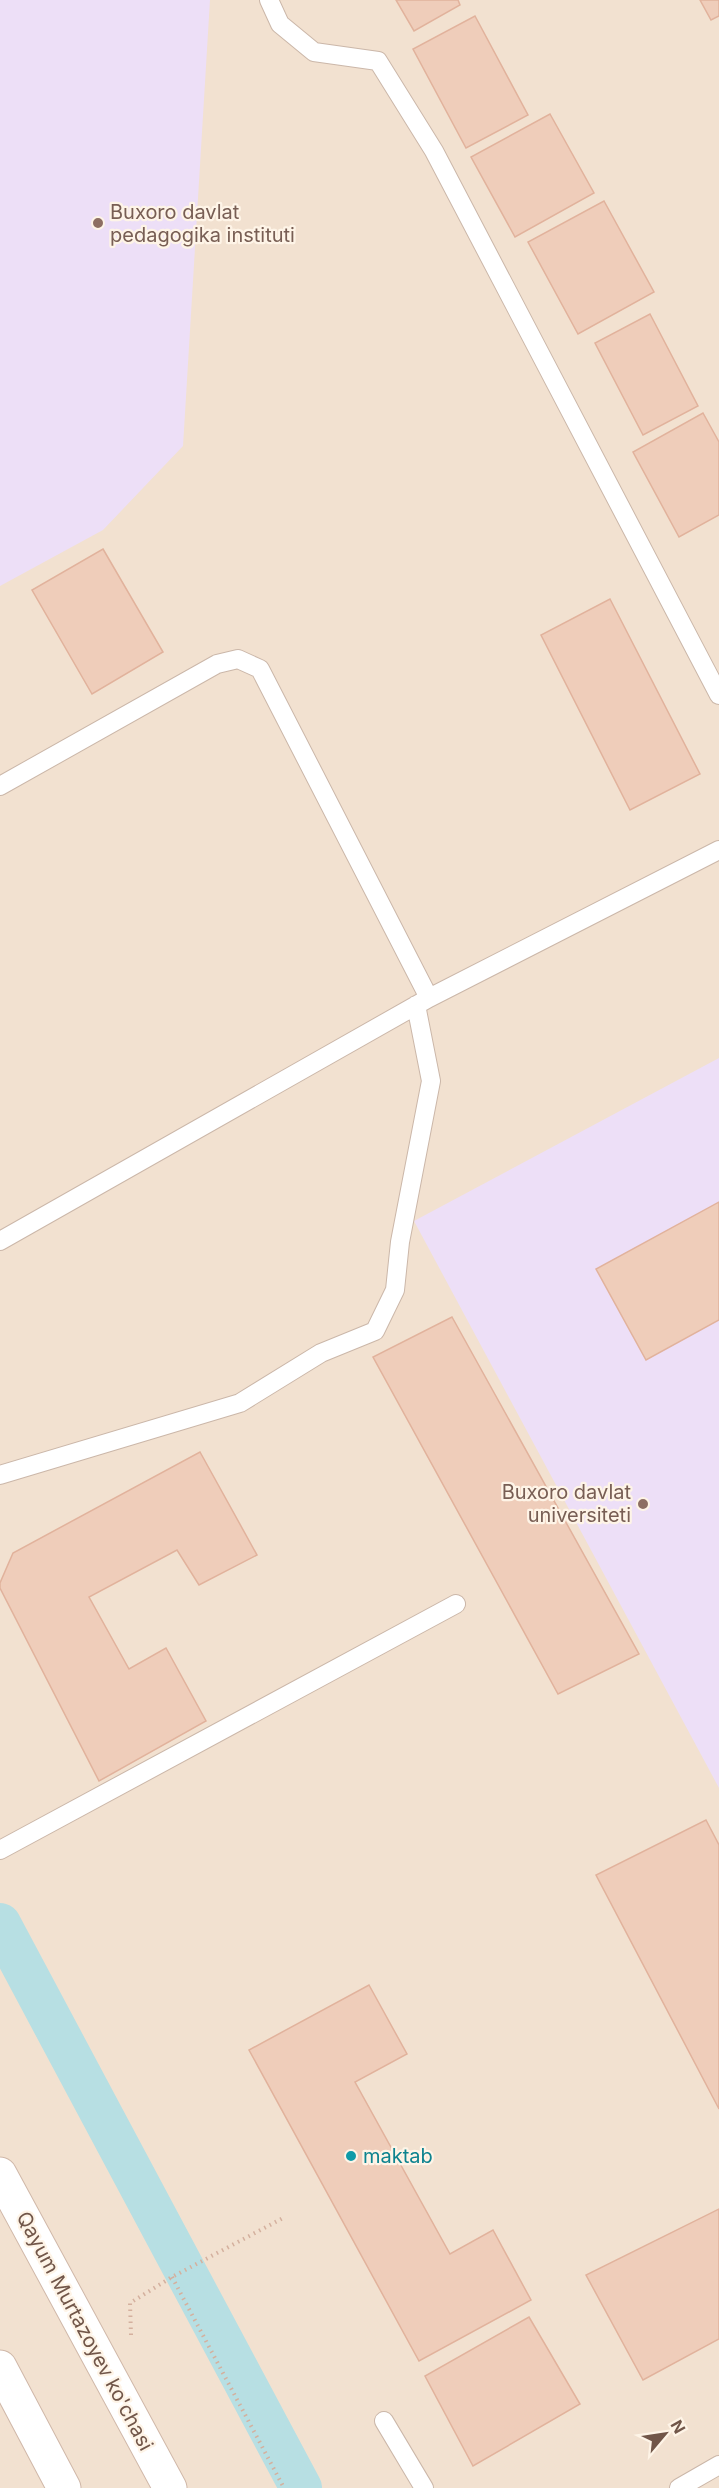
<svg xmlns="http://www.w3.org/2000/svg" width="719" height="2488" font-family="Inter,sans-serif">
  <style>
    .residential { fill: #f2e1d0 }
    .education { fill: #eddff7 }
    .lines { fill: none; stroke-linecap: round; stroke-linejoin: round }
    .canal { stroke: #b7dfe3; stroke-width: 42 }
    .building { fill: #efcdba; stroke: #e1b29c; stroke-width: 1.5 }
    .lane-casing { stroke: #cbb7a9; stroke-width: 20 }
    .secondary-casing { stroke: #d0b8a9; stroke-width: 35 }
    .path { stroke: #d4b09e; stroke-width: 4; stroke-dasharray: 1.5 4.5; stroke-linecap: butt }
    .lane { stroke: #fff; stroke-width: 18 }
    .secondary { stroke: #fff; stroke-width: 33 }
    .education-dot { fill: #8d6e63; stroke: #fef4e7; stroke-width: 2 }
    .culture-dot { fill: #0f9aa8; stroke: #fef4e7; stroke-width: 2 }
    .labels { text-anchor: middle; stroke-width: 4.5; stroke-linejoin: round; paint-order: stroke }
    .education-label { font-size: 20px; fill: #785e54; stroke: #fef4e7; text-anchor: start }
    .culture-label { font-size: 20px; fill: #0d838f; stroke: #fef4e7; text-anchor: start }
    .street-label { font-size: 20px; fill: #715649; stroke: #fef4e7 }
  </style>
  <rect width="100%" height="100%" fill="#fbf0e2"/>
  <path class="residential" d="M0 0H719V2488H0Z"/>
  <path class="education" d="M0 0H210L183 446 103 530 0 586Z
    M719 1058V1788L414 1221Z"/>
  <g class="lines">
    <path class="canal" d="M0 1924 301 2488"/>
  </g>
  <path class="building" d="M396 0H458L460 5 414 31Z
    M700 0H719V16L711 20Z
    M475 16 528 115 466 148 413 49Z
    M550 114 594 193 515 237 471 157Z
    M604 201 654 292 578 334 528 242Z
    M650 314 698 406 643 435 595 343Z
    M703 413 719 442V515L679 537 633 452Z
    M103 549 163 652 92 694 32 590Z
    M610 599 700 774 630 810 541 635Z
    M719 1202V1320L646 1360 596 1269Z
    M452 1317 639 1654 558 1694 373 1357Z
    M200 1452 257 1555 199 1585 177 1550 89 1597 129 1669 166 1648 206 1721 99 1781 0 1588V1583L13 1553Z
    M706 1820 719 1845V2109L596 1875Z
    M369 1985 407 2054 355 2082 450 2254 493 2230 531 2300 419 2361 249 2050Z
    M719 2209V2339L643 2380 586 2275Z
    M529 2317 580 2404 473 2466 425 2376Z"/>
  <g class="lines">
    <defs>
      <path id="lane" d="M269 0 280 24 314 52 378 61 434 151 719 695
        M0 786 217 664 238 659 260 669 429 998
        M0 1241 429 998 719 850
        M0 1475 240 1403 321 1353 375 1331 395 1290 400 1242 431 1081 416 1005
        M0 1850 456 1604
        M384 2421 424 2488
        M679 2488 719 2465"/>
      <path id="secondary" d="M0 2174 170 2488
        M0 2367 64 2488"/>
    </defs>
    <use href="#lane" class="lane-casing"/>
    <use href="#secondary" class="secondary-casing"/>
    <path class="path" d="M172 2277 284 2488
      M131 2335 130 2303 172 2277 285 2217"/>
    <use href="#lane" class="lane"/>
    <use href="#secondary" class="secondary"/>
  </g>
  <g class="education-dot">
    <circle cx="98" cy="223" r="6"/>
    <circle cx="643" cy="1504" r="6"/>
  </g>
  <circle class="culture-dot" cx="351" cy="2156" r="6"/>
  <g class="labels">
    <g class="education-label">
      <text x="110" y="219">Buxoro davlat<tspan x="110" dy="23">pedagogika instituti</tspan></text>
      <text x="631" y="1499" text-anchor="end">Buxoro davlat<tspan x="631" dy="23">universiteti</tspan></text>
    </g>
    <g class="culture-label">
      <text x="363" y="2163">maktab</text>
    </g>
    <g class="street-label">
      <text transform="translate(85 2331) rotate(62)" y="7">Qayum Murtazoyev ko'chasi</text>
    </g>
  </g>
  <g transform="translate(665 2434) rotate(61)" stroke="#fef4e7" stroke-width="4.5" paint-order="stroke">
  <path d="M0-4.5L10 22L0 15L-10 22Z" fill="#715649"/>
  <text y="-9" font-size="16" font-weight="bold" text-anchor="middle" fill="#715649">N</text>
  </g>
</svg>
